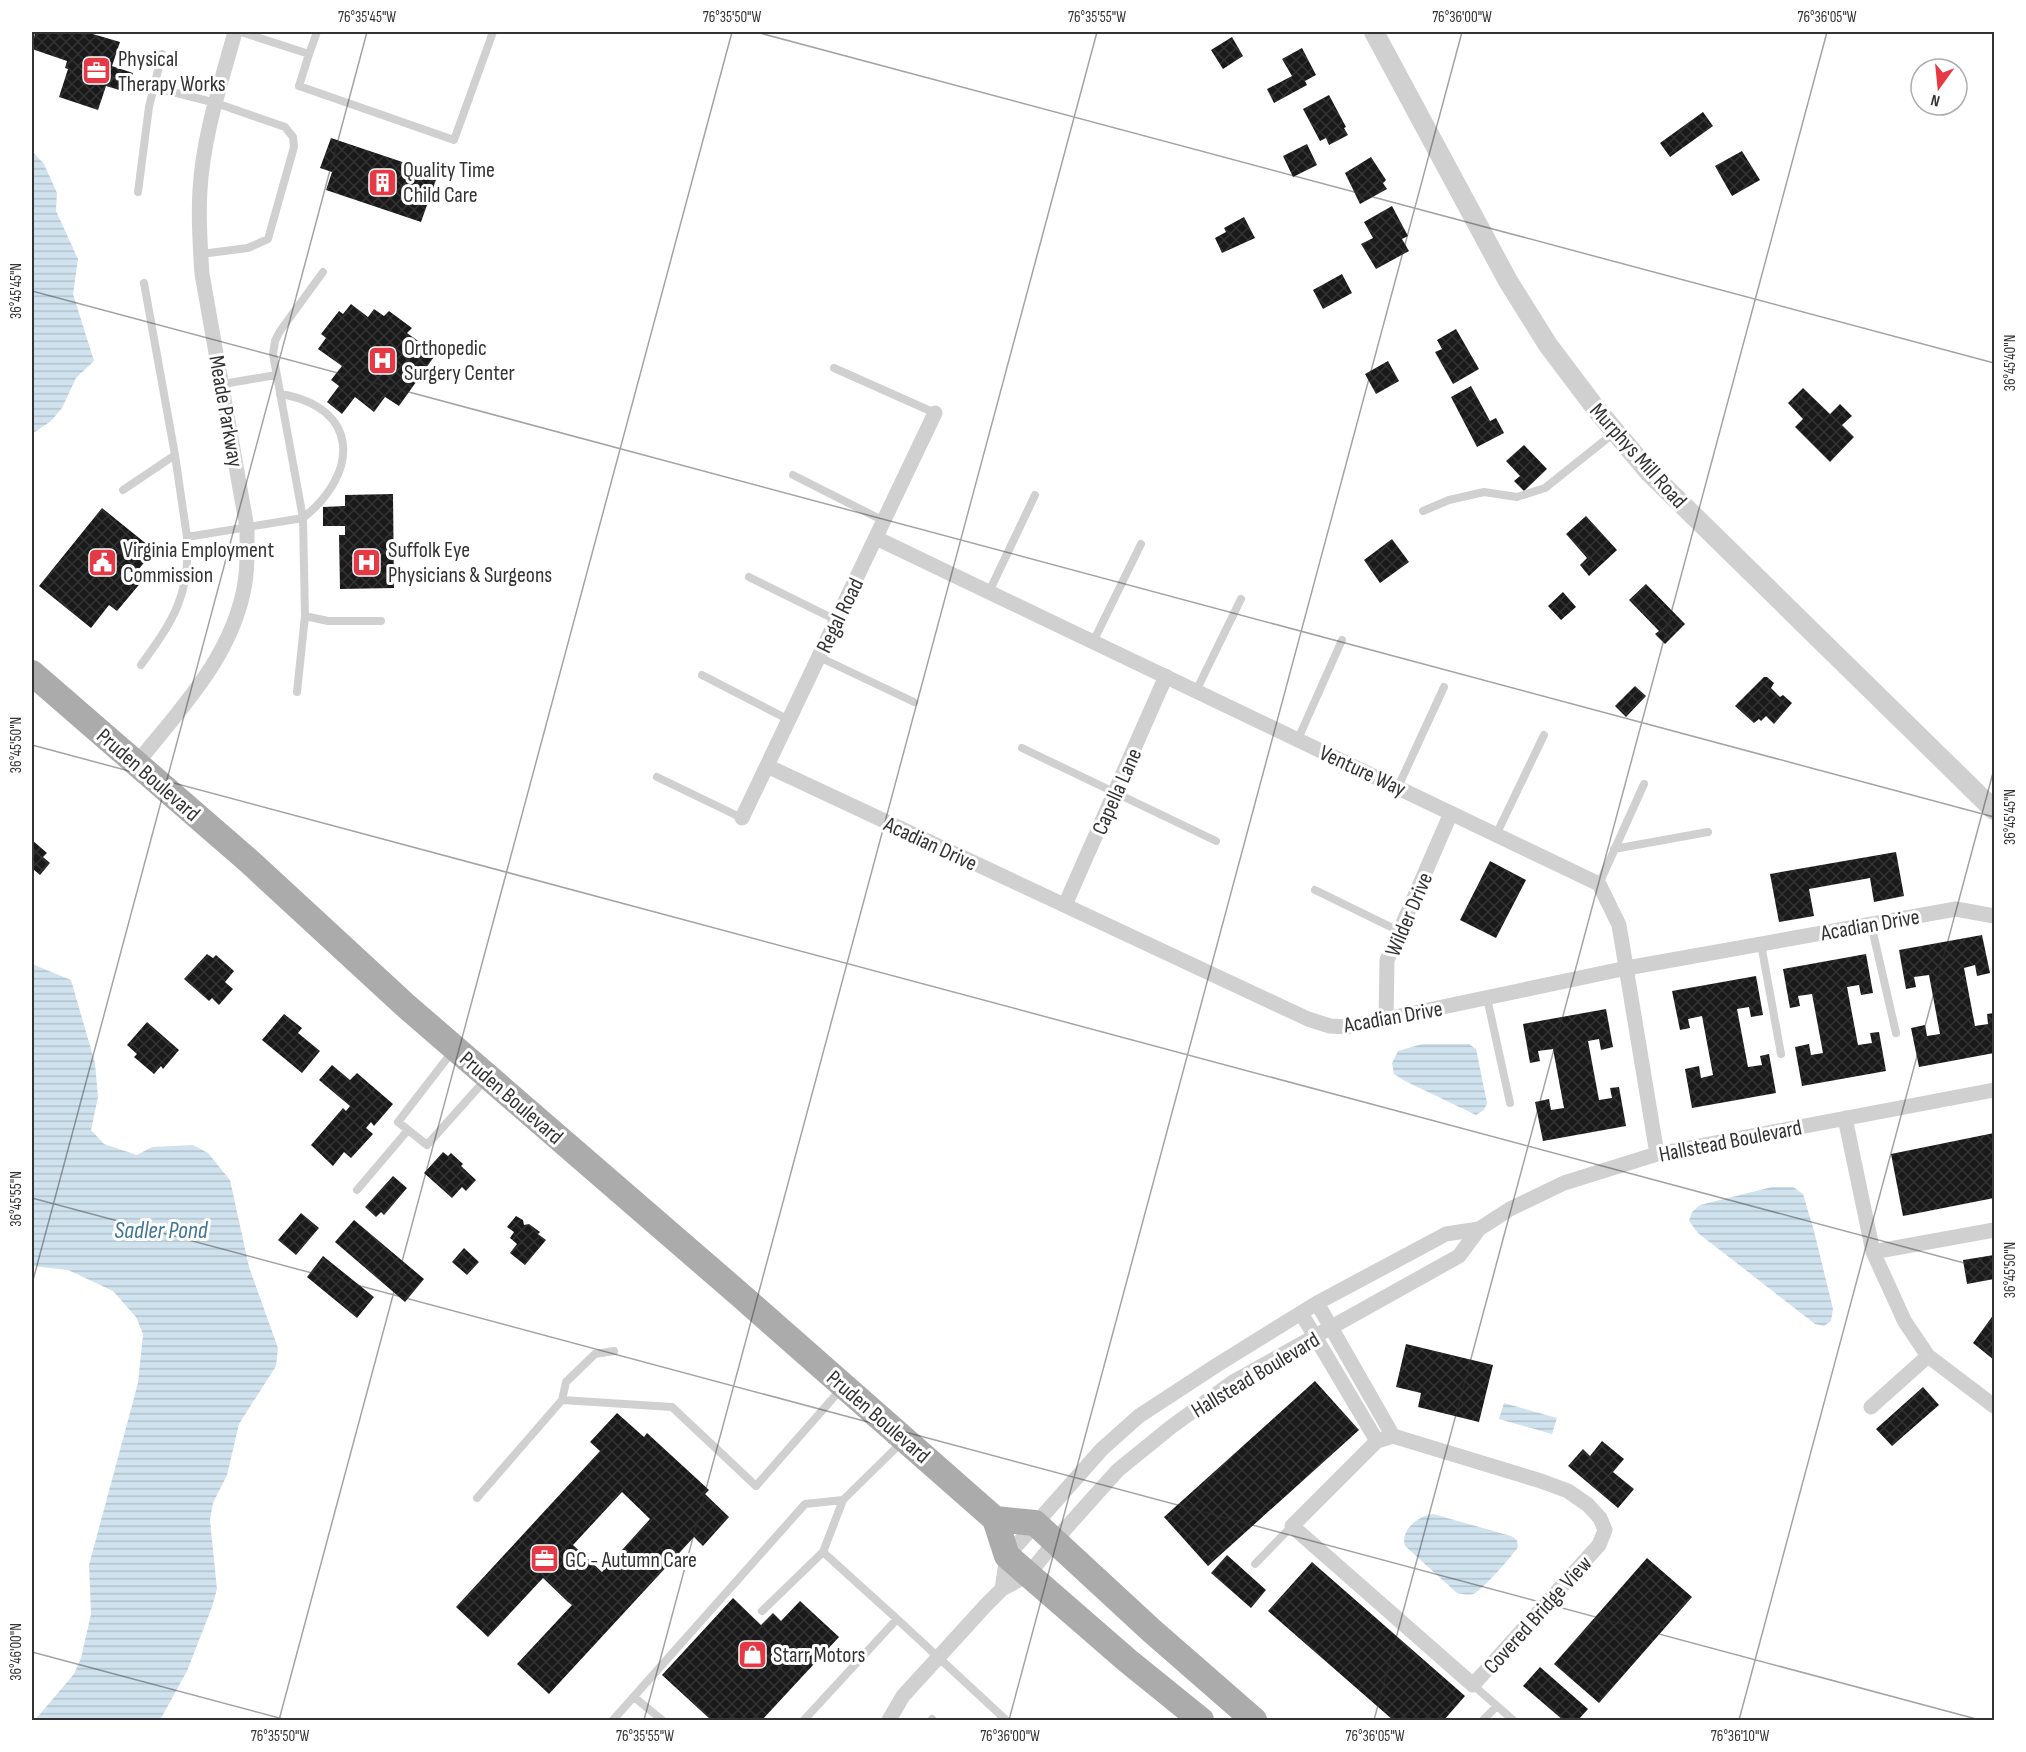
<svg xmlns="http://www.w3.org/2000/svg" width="2026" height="1752" font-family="'Sofia Sans Condensed',sans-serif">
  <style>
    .water { fill: url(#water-rules) }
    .building { fill: url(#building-cross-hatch); fill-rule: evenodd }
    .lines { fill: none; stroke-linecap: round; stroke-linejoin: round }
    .service { stroke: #d0d0d0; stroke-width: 8 }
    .minor { stroke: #d0d0d0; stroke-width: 15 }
    .tertiary { stroke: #d0d0d0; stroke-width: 20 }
    .primary { stroke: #ababab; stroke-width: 26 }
    .ticks { fill: none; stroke: #333; stroke-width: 1.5; stroke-opacity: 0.45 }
    .labels { text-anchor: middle; stroke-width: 6; stroke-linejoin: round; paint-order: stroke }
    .poi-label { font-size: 22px; fill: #333; stroke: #fff; text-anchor: start }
    .street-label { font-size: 22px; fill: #333; stroke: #fff }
    .water-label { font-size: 24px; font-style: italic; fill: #3f7597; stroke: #fff }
    .neatline { fill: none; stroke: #333; stroke-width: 2 }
    .ticks-label { font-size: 15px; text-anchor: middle; fill: #333 }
  </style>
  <defs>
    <pattern id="water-rules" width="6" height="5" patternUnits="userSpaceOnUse" patternTransform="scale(1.5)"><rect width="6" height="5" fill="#cfe2ee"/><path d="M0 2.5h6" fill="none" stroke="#b2c2cd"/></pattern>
    <pattern id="building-cross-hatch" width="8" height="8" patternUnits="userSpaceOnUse" patternTransform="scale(1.5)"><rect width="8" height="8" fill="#1a1a1a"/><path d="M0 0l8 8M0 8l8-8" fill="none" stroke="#333"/></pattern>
  </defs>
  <rect width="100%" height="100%" fill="#fff"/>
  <path class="water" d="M32 151 44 164 57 193 56 211 78 259 73 294 94 361 76 378 62 408 51 421 32 434Z
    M32 964 71 980 95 1063 98 1097 91 1130 104 1144 137 1155 152 1147 193 1145 208 1153 230 1180 249 1267 278 1348 276 1366 239 1424 227 1475 213 1503 210 1520 217 1589 212 1607 187 1671 160 1720H35L74 1674 81 1658 91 1614 89 1565 138 1383 143 1334 136 1317 113 1291 68 1270 32 1266Z
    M1422 1044H1469L1476 1049 1487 1103 1484 1110 1476 1115 1405 1081 1394 1074 1392 1063 1398 1051Z
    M1772 1187H1793L1803 1194 1814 1231 1833 1309 1831 1321 1824 1326 1815 1324 1698 1233 1689 1221 1692 1212 1700 1205Z
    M1504 1403 1557 1418 1552 1434 1499 1419Z
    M1433 1514 1511 1536 1517 1540 1518 1547C1512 1556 1485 1587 1475 1593 1469 1596 1463 1594 1457 1593L1405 1546C1400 1530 1418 1516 1433 1514Z"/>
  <path class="building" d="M35 32H86L120 42 112 66 133 73 126 92 106 86 98 110 59 97 68 69 65 68 67 61 32 49Z
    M1232 37 1243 56 1223 69 1211 50Z
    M1302 48 1316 75 1305 81 1307 85 1274 103 1267 89 1292 76 1282 59Z
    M1329 95 1346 127 1344 128 1348 135 1329 145 1326 138 1320 141 1303 109Z
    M1703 112 1713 126 1670 157 1660 143Z
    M331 138 438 174 421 222 326 190 332 172 320 168Z
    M1307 144 1317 165 1293 177 1283 156Z
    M1742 151 1760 180 1732 196 1715 166Z
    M1371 157 1386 180 1383 183 1387 189 1360 204 1345 173Z
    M1392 206 1408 236 1402 239 1409 251 1376 269 1361 244 1373 238 1364 222Z
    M1244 217 1255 238 1222 253 1215 238 1226 232 1224 228Z
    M1342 274 1352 293 1323 309 1313 290Z
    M351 304 368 317 374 309 384 316 389 311 412 328 407 333 436 354 399 406 385 397 374 412 355 397 342 414 327 402 339 386 331 380 342 366 318 349 326 338 321 334 339 311 343 314Z
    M1456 329 1479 369 1453 384 1435 352 1442 349 1437 340Z
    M1388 361 1399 381 1376 394 1365 374Z
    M1471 386 1490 421 1496 418 1504 433 1477 447 1451 397Z
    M1803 388 1830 414 1840 404 1852 416 1842 425 1854 437 1830 462 1795 427 1803 419 1788 403Z
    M1524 445 1547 469 1524 491 1514 481 1520 476 1506 461Z
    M393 494 394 588 340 589 339 535H345V526H323V507L345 506V495Z
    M102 508 154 550 135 574 143 580 117 611 109 605 91 628 39 586Z
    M1586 516 1617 550 1589 576 1580 565 1587 558 1566 534Z
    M1392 539 1409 562 1380 583 1364 560Z
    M1646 584 1685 624 1665 644 1655 634 1659 631 1629 600Z
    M1563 592 1576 607 1561 620 1548 606Z
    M1764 677H1767L1774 683 1771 688 1780 697 1783 695 1792 703 1774 724 1766 716 1761 721 1759 719 1754 723 1735 706Z
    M1635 686 1646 696 1626 717 1615 706Z
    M32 840 47 853 43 857 50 863 40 875 33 869 32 871Z
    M1896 852 1904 896 1874 902 1870 878 1809 889 1814 916 1779 922 1770 874Z
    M1490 861 1526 880 1496 938 1460 920Z
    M1982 935 1990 973 1977 976 1975 965 1964 968 1975 1026 1988 1024 1987 1014 1994 1013V1053L1919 1067 1911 1028 1925 1025 1927 1036 1940 1034 1929 975 1914 977 1916 987 1906 989 1899 950Z
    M207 954 213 958 216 955 234 971 225 982 233 989 219 1005 212 998 209 1001 184 979Z
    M1866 954 1873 993 1861 995 1859 985 1847 987 1858 1045 1872 1043 1870 1033 1879 1032 1886 1071 1802 1086 1795 1047 1809 1044 1811 1055 1823 1053 1812 994 1798 996 1800 1006 1790 1008 1783 969Z
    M1756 976 1763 1015 1751 1017 1749 1007 1737 1009 1748 1067 1762 1065 1760 1056 1769 1054 1776 1093 1692 1108 1685 1069 1699 1066 1701 1078 1713 1075 1702 1016 1688 1019 1690 1028 1680 1030 1672 991Z
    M1606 1009 1613 1047 1601 1050 1599 1039 1588 1041 1599 1100 1612 1098 1610 1088 1619 1087 1626 1126 1543 1141 1535 1102 1549 1099 1551 1110 1564 1108 1553 1049 1538 1051 1540 1061 1530 1063 1523 1024Z
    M284 1014 302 1028 298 1033 320 1051 302 1073 262 1040Z
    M147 1022 179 1050 163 1069 161 1066 154 1074 134 1057 137 1054 127 1045Z
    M332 1065 350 1080 357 1073 393 1104 374 1126 371 1122 366 1128 373 1134 351 1158 344 1152 333 1166 311 1145 343 1108 346 1111 350 1106 319 1080Z
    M1994 1133V1198L1903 1216 1891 1154Z
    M443 1152 448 1156 451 1153 463 1164 461 1166 476 1180 466 1191 462 1187 452 1198 424 1173Z
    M393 1176 407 1188 384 1215 381 1212 376 1217 365 1207Z
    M301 1213 319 1228 296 1255 278 1240Z
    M516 1216 523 1220 524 1225 529 1224 540 1232 538 1234 546 1240 525 1265 510 1253 517 1244 510 1238 514 1232 507 1227Z
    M354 1220 424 1279 405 1302 335 1242Z
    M464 1248 479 1262 467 1275 452 1262Z
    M1994 1255V1279L1967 1284 1963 1260Z
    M323 1256 374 1297 357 1318 307 1277Z
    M1994 1314V1360L1973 1343Z
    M1406 1344 1493 1365 1479 1422 1418 1407 1421 1393 1396 1387Z
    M1315 1381 1359 1430 1208 1566 1164 1517Z
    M1923 1387 1939 1405 1892 1446 1876 1429Z
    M617 1413 644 1437 647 1433 709 1490 705 1494 729 1517 703 1546 694 1537 549 1694 517 1664 572 1605 568 1602 543 1578 488 1637 456 1607 600 1451 590 1442ZM622 1492 650 1519 602 1572 573 1545Z
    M1602 1441 1624 1459 1613 1472 1634 1489 1618 1508 1568 1466 1583 1449 1590 1456Z
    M1227 1555 1266 1590 1251 1608 1211 1573Z
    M1647 1558 1692 1597 1599 1703 1554 1664Z
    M1312 1562 1465 1696 1444 1720H1393L1268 1611Z
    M733 1598 761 1625 773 1613 781 1621 800 1601 839 1637 762 1720H711L662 1675Z
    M1540 1667 1588 1709 1578 1720H1563L1523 1686Z"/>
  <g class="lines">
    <path class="service" d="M241 32 309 54 299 86 454 140 493 32
      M309 54 317 32
      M153 87 216 103 285 127 293 137 294 147 268 239 248 248 201 254
      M138 192 149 107 162 54
      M834 368 935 413
      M223 384 276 375
      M280 394C360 407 360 473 303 518L305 616
      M175 455 187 537
      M793 475 884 521
      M123 490 175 455 144 283
      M1423 511 1449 500 1484 492 1517 497 1545 488 1614 433
      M749 577 836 620
      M989 592 1035 495
      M1093 642 1141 544
      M819 657 914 702
      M141 665C173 621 191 594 187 537L303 518 273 354 275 341 280 331 323 272
      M702 675 789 720
      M1196 691 1241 599
      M297 692 305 616 328 621H381
      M1298 739 1342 640
      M1022 748 1216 841
      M657 777 742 818
      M1398 787 1444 687
      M1496 835 1544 735
      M1614 849 1708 832
      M1599 884 1644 784
      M1315 890 1399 931
      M1871 924 1896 1033
      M1761 944 1781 1054
      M1487 998 1510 1103
      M452 1052 398 1122 427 1145 485 1080
      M357 1190 408 1130
      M562 1400 566 1382 595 1354 614 1351
      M477 1498 562 1400 672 1407 756 1486 841 1389
      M843 1500 823 1552 897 1619
      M1255 1564 1292 1526
      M762 1611 823 1552
      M1473 1685 1513 1720
      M634 1697 662 1720
      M932 1719 933 1720
      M613 1720 805 1504 843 1500 902 1442
      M804 1720 897 1619 1006 1720
      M1483 1720 1497 1706"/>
    <path class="minor" d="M876 538 1599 884 1619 925 1657 1154
      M137 763C181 708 233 656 245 583 248 565 247 547 247 528L202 274C200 246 198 218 200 190 203 136 221 83 235 32
      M767 766 1308 1019 1330 1026 1348 1027 1627 968 1956 909 1994 916
      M742 818 935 413
      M1065 905 1166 676
      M1386 1019 1387 960 1451 813
      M1845 1118 1873 1252 1905 1322 1928 1356 1994 1406
      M1873 1252 1994 1230
      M1317 1303 1393 1436
      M1301 1313 1377 1441
      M1871 1407 1928 1356
      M1393 1436 1541 1481 1568 1491 1588 1505 1600 1518 1605 1530 1599 1545 1473 1685 1292 1526 1377 1441Z
      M1002 1589 1007 1556 1102 1449 1139 1416 1217 1365 1317 1303 1446 1234 1479 1229
      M889 1720 903 1696 986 1605 1002 1589 1028 1575 1066 1528 1118 1470 1171 1427 1233 1382 1459 1256 1479 1229 1510 1209 1564 1183 1657 1154 1994 1090"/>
    <path class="tertiary" d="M1374 32 1508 281 1548 345 1597 410 1649 472 1994 810"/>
    <path class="primary" d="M32 673 250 862 405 1005 738 1293 995 1519 1007 1556 1128 1661 1201 1720
      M995 1519 1035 1523 1152 1631 1254 1720"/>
  </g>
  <path class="ticks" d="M756 32 1994 363M32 291 1994 817M32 745 1994 1271M32 1198 1980 1720M32 1284 367 32M32 1652 287 1720M279 1720 732 32M644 1720 1097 32M1009 1720 1462 32M1374 1720 1827 32M1739 1720 1994 769"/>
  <defs>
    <symbol id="office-square" viewBox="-11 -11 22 22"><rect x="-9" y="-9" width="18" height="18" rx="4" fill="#e63946" stroke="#fff"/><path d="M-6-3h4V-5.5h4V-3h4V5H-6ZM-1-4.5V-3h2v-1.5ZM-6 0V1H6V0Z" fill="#fff"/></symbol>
    <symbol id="building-square" viewBox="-11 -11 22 22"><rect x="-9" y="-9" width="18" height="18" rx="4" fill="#e63946" stroke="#fff"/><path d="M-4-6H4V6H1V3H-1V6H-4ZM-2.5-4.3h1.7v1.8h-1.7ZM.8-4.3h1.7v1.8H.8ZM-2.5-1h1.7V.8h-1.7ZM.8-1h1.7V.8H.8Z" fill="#fff"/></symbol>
    <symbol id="hospital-square" viewBox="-11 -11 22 22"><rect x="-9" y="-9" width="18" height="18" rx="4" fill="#e63946" stroke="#fff"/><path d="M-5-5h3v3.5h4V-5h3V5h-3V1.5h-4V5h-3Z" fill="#fff"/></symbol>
    <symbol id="civic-square" viewBox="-11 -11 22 22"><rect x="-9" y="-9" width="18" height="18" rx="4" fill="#e63946" stroke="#fff"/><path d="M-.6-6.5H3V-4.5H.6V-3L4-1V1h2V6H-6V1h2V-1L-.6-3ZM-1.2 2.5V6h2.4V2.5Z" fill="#fff"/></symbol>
    <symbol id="shop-square" viewBox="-11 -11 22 22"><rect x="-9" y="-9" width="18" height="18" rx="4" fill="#e63946" stroke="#fff"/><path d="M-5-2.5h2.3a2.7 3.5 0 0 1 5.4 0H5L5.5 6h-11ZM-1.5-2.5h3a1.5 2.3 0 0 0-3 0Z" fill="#fff"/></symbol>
  </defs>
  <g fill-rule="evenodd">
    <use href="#office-square" x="80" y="54" width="33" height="33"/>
    <use href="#building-square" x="366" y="166" width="33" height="33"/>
    <use href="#hospital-square" x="366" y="344" width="33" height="33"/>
    <use href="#civic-square" x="86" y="546" width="33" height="33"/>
    <use href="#hospital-square" x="350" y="546" width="33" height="33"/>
    <use href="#office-square" x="528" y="1542" width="33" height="33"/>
    <use href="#shop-square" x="736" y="1638" width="33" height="33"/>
  </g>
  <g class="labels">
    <g class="poi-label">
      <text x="118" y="66">Physical<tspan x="118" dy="25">Therapy Works</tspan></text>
      <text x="403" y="177">Quality Time<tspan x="403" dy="25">Child Care</tspan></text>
      <text x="404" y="355">Orthopedic<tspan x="404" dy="25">Surgery Center</tspan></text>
      <text x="123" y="557">Virginia Employment<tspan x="123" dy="25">Commission</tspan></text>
      <text x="388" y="557">Suffolk Eye<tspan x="388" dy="25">Physicians &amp; Surgeons</tspan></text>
      <text x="565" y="1567">GC - Autumn Care</text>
      <text x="773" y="1662">Starr Motors</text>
    </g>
    <g class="street-label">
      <text transform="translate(227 411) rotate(80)" y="8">Meade Parkway</text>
      <text transform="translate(1639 455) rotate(48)" y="8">Murphys Mill Road</text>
      <text transform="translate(839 615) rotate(-64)" y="8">Regal Road</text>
      <text transform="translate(1363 770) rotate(25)" y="8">Venture Way</text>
      <text transform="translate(149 774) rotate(41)" y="8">Pruden Boulevard</text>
      <text transform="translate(1116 791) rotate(-66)" y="8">Capella Lane</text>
      <text transform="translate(931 843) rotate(25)" y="8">Acadian Drive</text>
      <text transform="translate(1408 914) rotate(-67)" y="8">Wilder Drive</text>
      <text transform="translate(1870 924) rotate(-10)" y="8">Acadian Drive</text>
      <text transform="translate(1393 1016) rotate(-10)" y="8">Acadian Drive</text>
      <text transform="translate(512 1097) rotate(41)" y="8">Pruden Boulevard</text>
      <text transform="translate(1730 1140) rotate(-11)" y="8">Hallstead Boulevard</text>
      <text transform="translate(1255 1374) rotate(-31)" y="8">Hallstead Boulevard</text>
      <text transform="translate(879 1416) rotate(41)" y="8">Pruden Boulevard</text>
      <text transform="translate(1537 1614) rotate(-48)" y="8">Covered Bridge View</text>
    </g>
    <g class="water-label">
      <text x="161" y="1238">Sadler Pond</text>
    </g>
  </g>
  <rect width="2026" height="1752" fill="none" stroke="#ffffff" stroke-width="66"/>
  <g transform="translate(1939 87) rotate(195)"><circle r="28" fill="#ffffff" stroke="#adadad" stroke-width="1.5"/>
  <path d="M0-4.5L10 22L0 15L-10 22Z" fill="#e63946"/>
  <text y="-9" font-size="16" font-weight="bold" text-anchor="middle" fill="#333333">N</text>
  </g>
  <rect x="33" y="33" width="1960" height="1686" class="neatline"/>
  <g class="ticks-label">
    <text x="367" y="22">76°35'45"W</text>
    <text x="732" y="22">76°35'50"W</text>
    <text x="1097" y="22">76°35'55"W</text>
    <text x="1462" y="22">76°36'00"W</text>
    <text x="1827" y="22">76°36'05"W</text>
    <text transform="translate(16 291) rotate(-90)" y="5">36°45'45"N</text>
    <text transform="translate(2010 363) rotate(-90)" y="5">36°45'40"N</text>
    <text transform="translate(16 745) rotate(-90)" y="5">36°45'50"N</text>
    <text transform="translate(2010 817) rotate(-90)" y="5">36°45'45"N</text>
    <text transform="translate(16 1199) rotate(-90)" y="5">36°45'55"N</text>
    <text transform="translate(2010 1270) rotate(-90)" y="5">36°45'50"N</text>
    <text transform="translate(16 1652) rotate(-90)" y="5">36°46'00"N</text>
    <text x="280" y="1741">76°35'50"W</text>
    <text x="645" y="1741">76°35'55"W</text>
    <text x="1010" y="1741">76°36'00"W</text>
    <text x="1375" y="1741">76°36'05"W</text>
    <text x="1740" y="1741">76°36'10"W</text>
  </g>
</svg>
